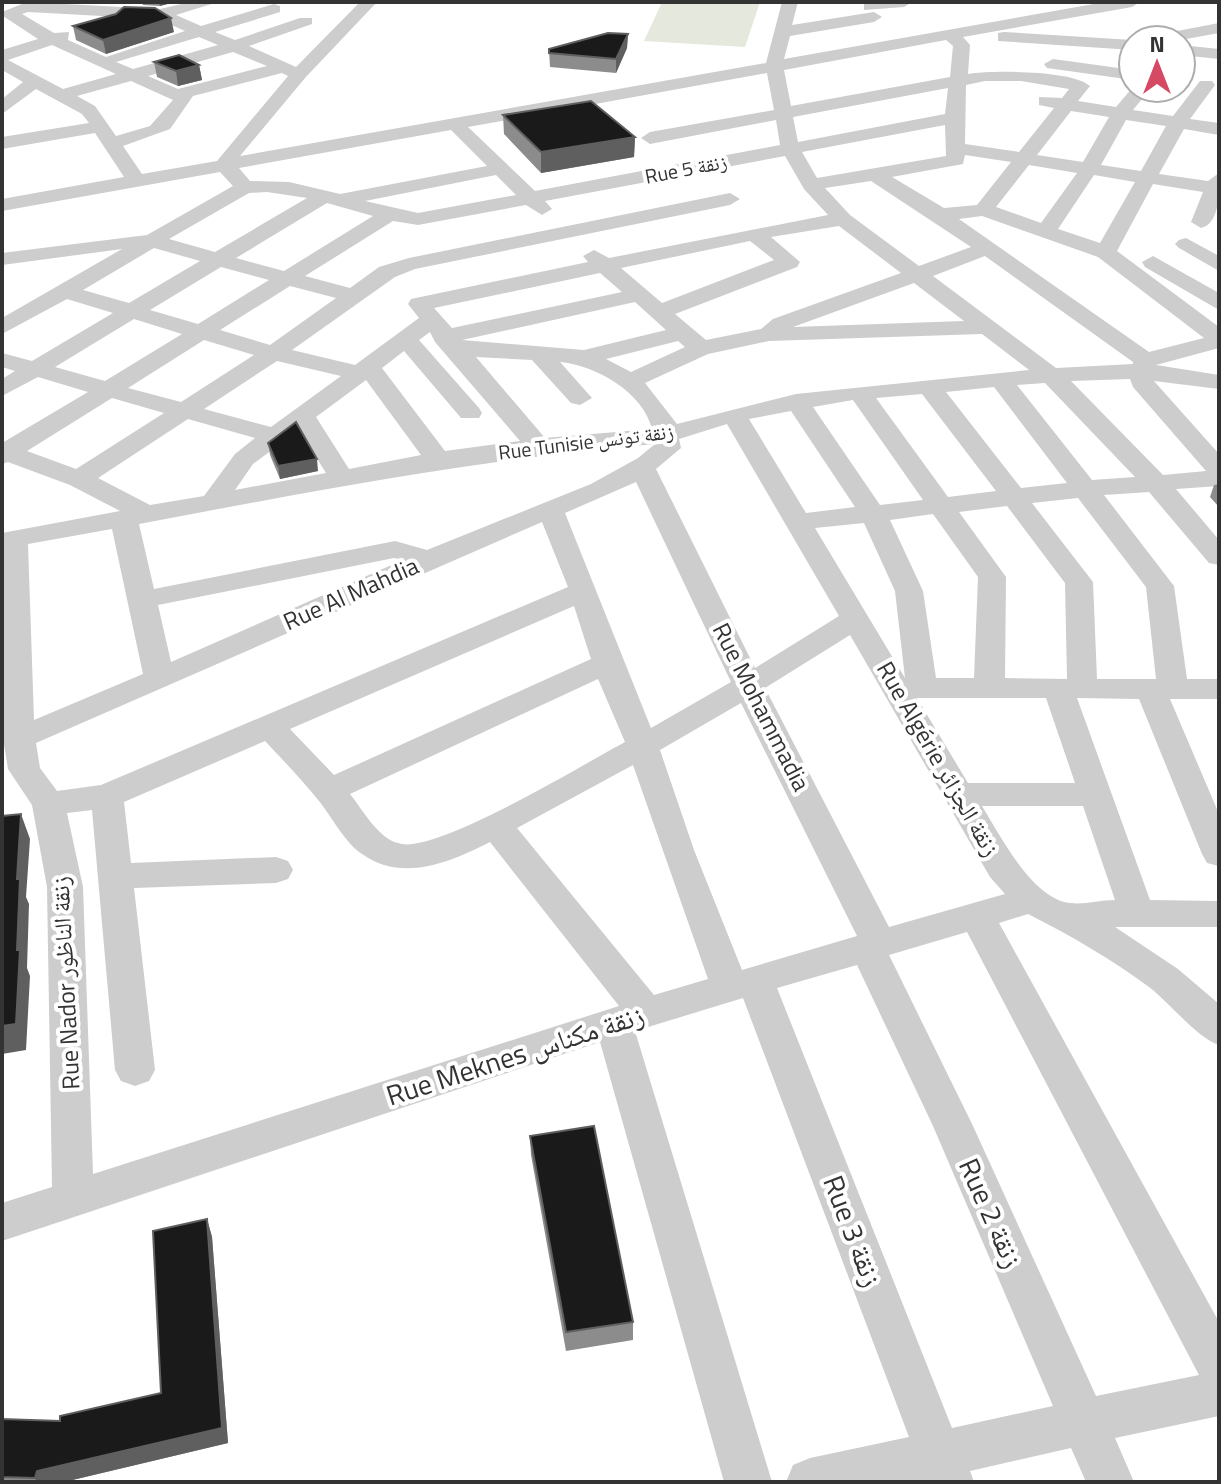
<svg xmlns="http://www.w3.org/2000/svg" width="1221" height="1484" font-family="'Titillium Web','Noto Naskh Arabic',sans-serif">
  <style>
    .green { fill: #e4e8dd }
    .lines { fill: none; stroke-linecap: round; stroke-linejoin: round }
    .minor { fill: #cdcdcd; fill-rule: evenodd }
    .wall { fill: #8c8c8c }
    .shaded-wall { fill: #5f5f5f }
    .building { fill: #1a1a1a; stroke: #5f5f5f; stroke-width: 2 }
    .labels { text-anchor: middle; stroke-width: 8; stroke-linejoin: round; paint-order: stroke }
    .far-street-label { font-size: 20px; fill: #333; stroke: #fff }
    .street-label { font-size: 24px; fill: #333; stroke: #fff }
    .near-street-label { font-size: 28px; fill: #333; stroke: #fff }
  </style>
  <rect width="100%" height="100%" fill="#fff"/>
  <path class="green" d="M662 2H760L745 47 644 41Z"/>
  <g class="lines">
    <path class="minor" d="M27 2 160 9 190 2H218L176 15 201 26 274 4 280 6V12L215 32 235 40 300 18H312V24L249 46 296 67 360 2H377L305 78 240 156 766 63 782 2H798L792 25 874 12 882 17 874 22 790 36 784 59 1105 2H1140L1132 7 963 37 970 45 968 74C992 70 1073 70 1090 86L1078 101 1116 107 1133 87 1151 88 1133 110 1173 116 1200 81H1212L1215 85 1190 119 1219 123V135L1184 129 1159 174 1208 181 1219 173C1219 190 1221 223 1201 228L1191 222 1203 192 1153 184 1117 251 1219 327V348L1156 365 1219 375V389L1154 381 1219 454V486L1176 489 1219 540V565L1209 563 1149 492 1104 495 1174 586 1187 679H1219V699H1170L1219 814V866L1207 863 1202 854 1139 699 1077 698 1150 900 1219 901V927H1115L1178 969 1219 1004V1045C1197 1038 1170 1003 1149 987 1110 958 1071 936 1028 914L999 923 1219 1322V1416L1115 1438 1134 1482H1086L1071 1448 970 1471 974 1482H786L793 1465 810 1458 909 1437 743 998 635 1031 772 1482H724L600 1042 2 1241V1203L52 1187 47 887 32 805 8 769 3 738 2 533 120 511 70 485 8 462 2 464V443L88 392 38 377 2 396V379L15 371 2 367V353L32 361 113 313 67 299 2 334V318L122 249 2 265V253L147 235 233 186 220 172 2 211V199L124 177 95 133 2 149V137L89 123 82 114 36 89 2 114V99L23 82 2 70V50L38 39 3 16 2 12ZM28 12 158 19 185 31 106 57 68 40 69 32 54 33 22 14ZM199 37 218 45 133 69 116 62ZM946 40 953 46 950 77 791 106 784 70ZM52 45 116 74 63 89 8 60ZM233 52 267 66 178 89 148 76ZM282 73 288 76 217 161 142 174 123 146 170 129 193 96ZM767 73 774 110 650 132 641 138 650 144 776 120 780 145 535 191 468 127ZM131 81 173 100 150 126 116 136 95 106 77 96ZM985 81H1021L1069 89 1062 98 1039 97V105L1054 108 1019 152 965 144 966 85ZM948 88 945 114 798 142 793 117ZM1071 111 1109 117 1083 162 1037 155ZM1126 120 1166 126 1141 171 1101 165ZM945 125 946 156 817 178 802 152ZM451 130 487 166 340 194 289 182 250 181 239 168ZM965 155 1011 162 977 205 944 208 892 177 963 164ZM785 156 804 189 828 215 609 258 594 250 583 256 588 262 411 299 408 304 419 318 355 365 292 350 395 277 415 269 730 205 740 199 730 193 409 258 379 267 350 288 305 276 393 221 418 225 526 205 542 215 552 209 545 201ZM1029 165 1077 173 1041 223 996 207ZM496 175 516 195 418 213 365 201ZM1094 175 1135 182 1100 243 1058 229ZM871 181 971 247 919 266 850 215 825 188ZM267 192 307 198 215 252 169 239 249 193ZM327 203 373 216 284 271 236 258ZM982 216 1098 257 1204 338 1149 352 959 219ZM839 226 901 273 773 319 761 329 706 340 675 314 797 267 800 262 771 237ZM750 241 774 260 662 303 621 268ZM154 248 200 261 129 303 83 290ZM985 256 1133 362V364L1056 368 933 276ZM221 267 269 280 198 324 150 310ZM600 273 622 292 452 328 434 308ZM914 283 964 321 793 327ZM290 286 336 298 270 345 220 330ZM635 302 666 330 584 350 462 340ZM134 319 182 334 105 381 55 367ZM430 332 435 342 520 441 445 451 382 368 404 351 461 418H479L482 413 479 408 419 340ZM982 334 1029 370 796 394 677 424 645 383 708 354 769 341ZM204 340 254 355 181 402 128 388ZM678 341 685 347 631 372 606 359ZM476 357 532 360 571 403 580 405 592 398 560 362C595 365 643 392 652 429L545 438ZM277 361 341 376 271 427 204 409ZM1130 379 1133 387 1206 471 1163 475 1071 381ZM366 380 421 455 349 469 316 417ZM1045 383 1135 477 1092 480 1017 385ZM994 387 1067 483 1021 488 946 392ZM922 394 996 491 948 497 876 398ZM112 398 164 413 76 469 27 451ZM853 400 923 500 880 505 813 407ZM791 411 855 507 806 513 749 419ZM188 419 255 438 235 454 204 496 150 505 98 478ZM727 424 839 616 755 668 656 469 681 448 679 439ZM299 430 326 473 235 490 253 464ZM655 444 638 458 591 484 427 550 395 541 154 589 139 524C308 492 480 459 655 444ZM636 482 731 682 651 728 565 513ZM1078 498 1146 587 1156 679H1097L1093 582 1032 503ZM1007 506 1065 583 1067 679 1005 678 1006 577 959 512ZM933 514 978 577 974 678H936L923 591 890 520ZM542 522 568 587 101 785 57 791 40 768 36 743ZM864 523 895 591 905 678 815 528ZM112 529 143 674 34 720 28 544ZM394 558 403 560 171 662 158 605ZM574 606 591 659 334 775 290 729ZM850 635 990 877 1005 894 889 927 765 688ZM598 679 625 742C584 764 441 851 402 844 379 841 363 810 350 794ZM917 698H1046L1075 783H968ZM741 703 857 936 742 970 694 850 660 750ZM265 741C283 760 302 780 319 801 332 817 345 843 362 854 402 883 451 862 490 842L619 1006 93 1174 83 887 67 813 92 810 115 1070 121 1081 135 1086 149 1081 155 1070 134 888 276 883 288 879 293 870 288 861 276 857 131 863 124 802ZM633 765 708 979 654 995 517 828ZM982 806H1083L1115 900C1100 900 1084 905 1070 903 1032 899 1000 835 982 806ZM967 932 1199 1375 1096 1396 973 1126 889 955ZM857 965 933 1126 1053 1406 952 1428 777 988Z
      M872 2H912L904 7 864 10V4Z
      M1219 23V33L1181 40H1148L1156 35Z
      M1004 32 1133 40V50L998 41V33Z
      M1181 45 1219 49V59L1181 55Z
      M1053 59 1133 70V80L1047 68 1044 64Z
      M1186 238 1219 256V271L1179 248 1175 244 1179 240Z
      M1153 256 1219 293V310L1145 267 1142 262Z"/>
  </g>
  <path class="wall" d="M142 2H175L160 6 143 5Z
    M73 26 174 32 106 54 76 40Z
    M628 34 627 48 616 73 550 67 549 49Z
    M154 62 199 65 202 80 178 86 157 77Z
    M503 115 635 137 634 157 541 173 504 134Z
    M268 443 318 471 280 479 270 455Z
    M1219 484V507L1210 497 1214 485Z
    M530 1136 633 1322V1340L566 1351 531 1155Z
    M207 1219 212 1237 228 1443 64 1482H2V1419L60 1421 161 1393Z"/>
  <path class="shaded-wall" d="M159 2H175L160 6Z
    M171 18 174 32 106 54 103 40Z
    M628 34 627 48 616 73V59Z
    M199 65 202 80 178 86 176 71Z
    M635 137 634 157 541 173V152Z
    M317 459 318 471 280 479 278 466Z
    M21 814 30 839 26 897 29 904 27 968 30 976 26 1050 2 1054V1026L17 950V879Z
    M207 1219 212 1237 228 1443 64 1482H37L35 1478 37 1471 222 1428Z"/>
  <path class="building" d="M124 7 155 8 171 18 103 40 73 26 116 14Z
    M608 33 628 34 616 59 549 53V49Z
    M179 55 199 65 176 71 154 62Z
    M591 101 635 137 541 152 503 115Z
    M296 422 317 459 278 466 268 443Z
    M21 814 17 879H20L17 950H20L16 1024 2 1026V816Z
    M594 1126 633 1322 566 1332 530 1136Z
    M207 1219 222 1428 37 1471 35 1478 2 1477V1419L60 1421V1416L161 1393 153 1231Z"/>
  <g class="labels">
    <g class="far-street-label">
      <text transform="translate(686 169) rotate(-11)" y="7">Rue 5 زنقة</text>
      <text transform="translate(586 442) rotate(-7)" y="7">Rue Tunisie زنقة تونس</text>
    </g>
    <g class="street-label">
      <text transform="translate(351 594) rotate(-24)" y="8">Rue Al Mahdia</text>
      <text transform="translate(761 707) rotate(63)" y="8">Rue Mohammadia</text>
      <text transform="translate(938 759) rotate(60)" y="8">Rue Algérie زنقة الجزائر</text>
      <text transform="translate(66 983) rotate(-93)" y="8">Rue Nador زنقة الناظور</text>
    </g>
    <g class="near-street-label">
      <text transform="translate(515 1055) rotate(-18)" y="10">Rue Meknes زنقة مكناس</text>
      <text transform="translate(991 1213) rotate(66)" y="10">Rue 2 زنقة</text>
      <text transform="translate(853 1231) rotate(69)" y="10">Rue 3 زنقة</text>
    </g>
  </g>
  <rect width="1221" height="1484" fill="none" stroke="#333333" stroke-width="8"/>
  <g transform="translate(1157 64)"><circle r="38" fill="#ffffff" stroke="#adadad" stroke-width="2"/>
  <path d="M0-6L14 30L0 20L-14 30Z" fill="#d54964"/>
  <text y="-12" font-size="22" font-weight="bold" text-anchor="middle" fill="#333333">N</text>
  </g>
</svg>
